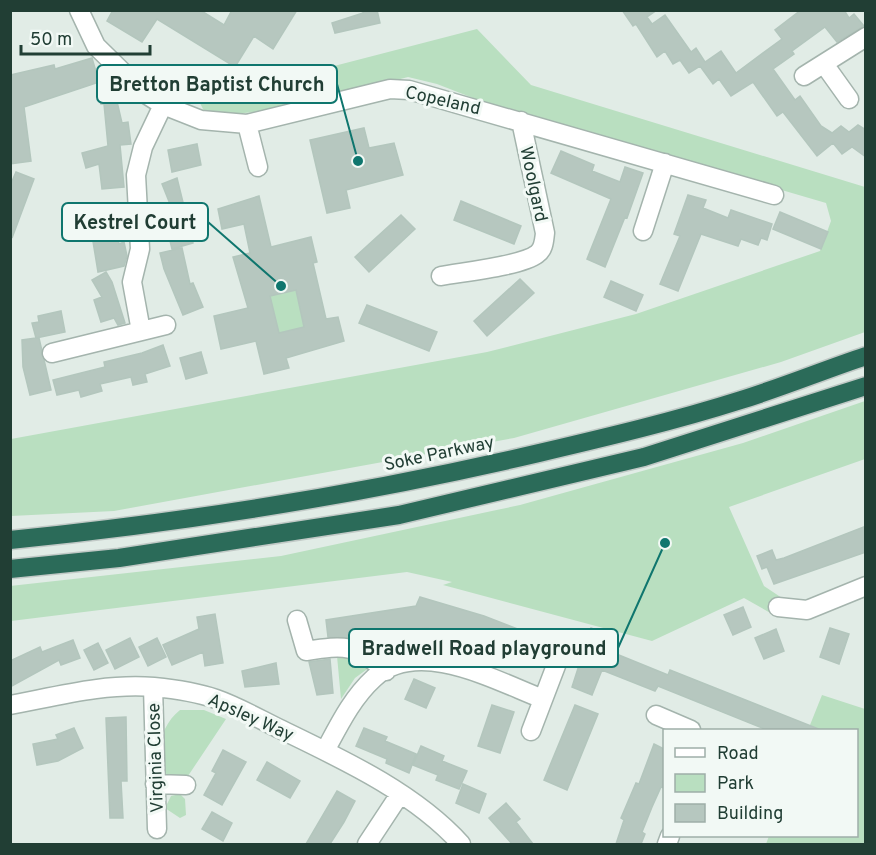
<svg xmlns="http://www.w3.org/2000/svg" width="876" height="855" font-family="Overpass,sans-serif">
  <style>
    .green { fill: #b9dfc0 }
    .building { fill: #b6c7bf; stroke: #b3c6bd; stroke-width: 1.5; fill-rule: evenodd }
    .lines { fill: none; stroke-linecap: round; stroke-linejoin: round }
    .minor-casing { stroke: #a4b4ad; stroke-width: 21 }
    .highway-casing { stroke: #c1c9c6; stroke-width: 21 }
    .minor { stroke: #fff; stroke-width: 18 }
    .highway { stroke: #2b6b59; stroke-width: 18 }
    .labels { text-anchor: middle; stroke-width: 6; stroke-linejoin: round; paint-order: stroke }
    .street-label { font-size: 18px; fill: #213e34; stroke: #f2f9f5 }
    .leader { fill: none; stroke: #0f766e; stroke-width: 2 }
    .callout-dot { fill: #0f766e; stroke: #f2f9f5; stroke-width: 2 }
    .callout { fill: #f2f9f5; stroke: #0f766e; stroke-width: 2 }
    .callout-label { font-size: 20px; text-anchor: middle; font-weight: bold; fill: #213e34 }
  </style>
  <rect width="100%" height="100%" fill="#e1ece6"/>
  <path class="green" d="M477 29 531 85 865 187V332L781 362 514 438 114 511 11 516V439L487 352 636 314 820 251 831 221 826 203 486 103 437 84 408 77 290 108 235 114 205 113 199 101Z
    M296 290 304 327 279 333 270 296Z
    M865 401V459L729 507 764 586 782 598 774 615 744 598 652 641 443 585 452 582 407 572 11 621 10 586 281 556 520 505 743 443Z
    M348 655 370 667 355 678 341 699 337 656Z
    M822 695 865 709V844H766L769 836H856V730H808Z
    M180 710H204L226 719 186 779 167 775C153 754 161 725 180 710Z
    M180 794 185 799 186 815 180 818 165 808 171 796Z"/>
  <path class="building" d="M113 10H200L224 25 232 10H297L273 49 254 36 235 67 157 19 142 42 107 21Z
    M363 10H377L380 23 335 33 332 23 363 13Z
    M622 10H657L647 17 652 24 665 15 691 52 696 48 705 62 721 51 736 73 782 39 775 30 801 10H844L849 18 854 14 864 26 837 42 825 27 792 51 794 54 773 69 795 100 800 96 821 126 832 133 841 126 849 132 858 125 866 130V157L852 147 842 154 833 143 817 156 783 112 777 116 753 82 731 96 719 79 713 84 700 66 689 73 680 60 673 64 665 51 657 57 636 24 633 26Z
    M92 58 99 82 24 107 31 161 10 164V75L54 65 55 69Z
    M100 70H104L111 76 122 123 128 122 131 144 120 145 124 187 102 189 99 164 86 168 82 153 108 146 104 104H101L97 86 102 85Z
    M364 128 369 148 394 143 403 175 346 190 350 208 327 213 310 140Z
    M197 144 201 165 172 172 168 150Z
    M561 151 594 165 592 171 620 182 625 167 643 173 627 218 625 217 605 267 587 259 611 199 551 173Z
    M16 172 34 179 12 238 10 186Z
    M177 178 193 243 172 249 163 212 172 209 162 184Z
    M688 195 706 200 703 208 728 218 731 210 772 224 767 240 761 238 758 245 741 239 738 246 701 234 678 291 660 284 680 236 674 234Z
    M259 196 271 247 311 237 317 262 313 263 326 319 338 317 344 341 286 358 289 368 264 374 256 341 221 349 214 316 248 308 233 257 250 253 244 224 222 229 218 209ZM296 290 304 327 279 333 270 296Z
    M461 201 521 226 514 244 454 220Z
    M110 206 119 244 124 242 127 256 124 266 98 272 88 211Z
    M780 212 828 232 821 249 773 229Z
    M401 215 415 229 369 272 355 257Z
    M182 248 190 284 193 283 203 307 183 315 164 269 160 253Z
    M106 272 112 282 125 323 118 325 114 318 101 322 94 300 102 297 92 280Z
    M520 279 534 293 487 336 474 321Z
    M611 281 643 295 636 311 604 297Z
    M367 305 437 332 429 351 359 323Z
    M61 311 65 332 36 338H39L51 390 30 395 23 367 22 340 36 338 32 323 39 322 38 316Z
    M163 345 170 366 145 374 147 382 133 385 131 377 100 384 102 391 81 397 79 390 57 395 53 380 105 367 104 362 142 353Z
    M201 352 207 373 186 379 180 358Z
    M866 526V552L774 584 767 567 762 569 757 556 772 550 776 560 784 558Z
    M420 597 484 616 546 640 535 667 490 648 427 628 351 638 328 637 326 620 416 606Z
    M743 607 751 627 733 635 724 615Z
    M215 614 223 663 205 666 203 652 172 665 163 645 199 629 197 617Z
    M591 628 614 637 609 651 668 675 670 670 821 730H767L658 686 655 691 602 670 592 695 572 687Z
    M830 628 849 634 839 664 820 657Z
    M776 629 784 651 764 659 755 638Z
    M130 638 139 657 115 669 106 650Z
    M157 638 166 657 148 666 139 647Z
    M73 640 80 658 61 665 59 660 10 687V661L40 647 42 652Z
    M98 643 108 663 94 670 84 650Z
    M330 659 333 693 317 695 309 662Z
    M276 663 279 684 245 687 242 671Z
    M414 679 435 688 426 708 405 699Z
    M492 705 514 712 500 753 478 746Z
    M575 705 598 714 567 790 544 780Z
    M126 717 127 781H121L123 818H110L106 718Z
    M74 728 83 748 58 761 37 765 33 744 58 739 56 735Z
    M364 728 387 737 385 741 416 754 409 773 386 763 387 759 356 746Z
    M654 744 664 749V788L661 787 652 807 642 832 645 834 641 844H616L624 820 621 818 636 783 639 784Z
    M421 746 444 756 442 761 467 771 459 789 436 780 438 775 413 765Z
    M223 750 246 762 222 805 204 795 216 773 212 771Z
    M267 762 300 781 290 798 257 780Z
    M463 784 486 794 479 813 456 803Z
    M337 791 355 801 344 822 330 844H306Z
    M506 803 520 819 516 822 533 844H512L489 818Z
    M212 812 232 823 223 841 202 829Z"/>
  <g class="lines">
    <defs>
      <path id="minor" d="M79 10 96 46 144 93 163 105 201 120 247 124 390 89 409 90 774 195
        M824 64 849 99
        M804 76 866 37
        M247 124 258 167
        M643 231 665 163
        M441 276C462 272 522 266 537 254 544 249 544 241 545 233L521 121
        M141 331 132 282 140 249 136 175 143 147 163 105
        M52 353 166 325
        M778 607 807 610 866 586
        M297 620 306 651C345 645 355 644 386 671
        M153 687 157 829
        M10 705C58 696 105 683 154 687 175 689 196 692 216 699 239 707 261 720 282 730 344 760 415 793 461 844
        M656 715 691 730
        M531 731 557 663
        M325 751C339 725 352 698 374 678 418 637 496 681 543 699
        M155 784 186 785
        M367 844 400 794
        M667 844 670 836"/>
      <path id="highway" d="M10 540C189 522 364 494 539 453 607 437 675 421 741 400 783 387 824 370 866 356
        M10 569 119 558 399 515 644 457 866 386"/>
    </defs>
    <use href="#minor" class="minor-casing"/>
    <use href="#highway" class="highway-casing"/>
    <use href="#minor" class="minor"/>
    <use href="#highway" class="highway"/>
  </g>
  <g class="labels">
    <g class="street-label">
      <text transform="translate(443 100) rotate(13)" y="6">Copeland</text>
      <text transform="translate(534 184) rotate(78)" y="6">Woolgard</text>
      <text transform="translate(439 453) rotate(-12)" y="6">Soke Parkway</text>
      <text transform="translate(251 717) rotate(24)" y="6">Apsley Way</text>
      <text transform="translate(155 758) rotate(-92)" y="6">Virginia Close</text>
    </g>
  </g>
  <path class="leader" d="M358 161L337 84M281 286L208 222M665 543L618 648"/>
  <g class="callout-dot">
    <circle cx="358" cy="161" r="6"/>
    <circle cx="281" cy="286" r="6"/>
    <circle cx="665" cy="543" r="6"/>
  </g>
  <g class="callout">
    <rect x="97" y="65" width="240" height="38" rx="6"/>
    <rect x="62" y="203" width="146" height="38" rx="6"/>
    <rect x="349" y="629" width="269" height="38" rx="6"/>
  </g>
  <g class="callout-label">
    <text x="217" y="91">Bretton Baptist Church</text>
    <text x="135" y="229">Kestrel Court</text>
    <text x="484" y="655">Bradwell Road playground</text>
  </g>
  <rect width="876" height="855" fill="none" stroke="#213e34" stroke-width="24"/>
  <rect x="663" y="729" width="195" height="108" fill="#f2f9f5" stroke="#9eaea8" stroke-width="1.5"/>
  <rect x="675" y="748" width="30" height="9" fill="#ffffff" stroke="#9eaea8" stroke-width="1.5"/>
  <text x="717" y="759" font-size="18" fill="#213e34">Road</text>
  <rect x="675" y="774" width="30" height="18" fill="#b9dfc0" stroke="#9eaea8" stroke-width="1.5"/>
  <text x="717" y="789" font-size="18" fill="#213e34">Park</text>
  <rect x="675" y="804" width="30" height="18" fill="#b6c7bf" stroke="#9eaea8" stroke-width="1.5"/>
  <text x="717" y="819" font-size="18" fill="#213e34">Building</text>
  <path d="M21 45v9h129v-9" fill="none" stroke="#213e34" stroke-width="3"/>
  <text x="30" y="45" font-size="18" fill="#213e34" stroke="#f2f9f5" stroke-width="4.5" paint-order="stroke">50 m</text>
</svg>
